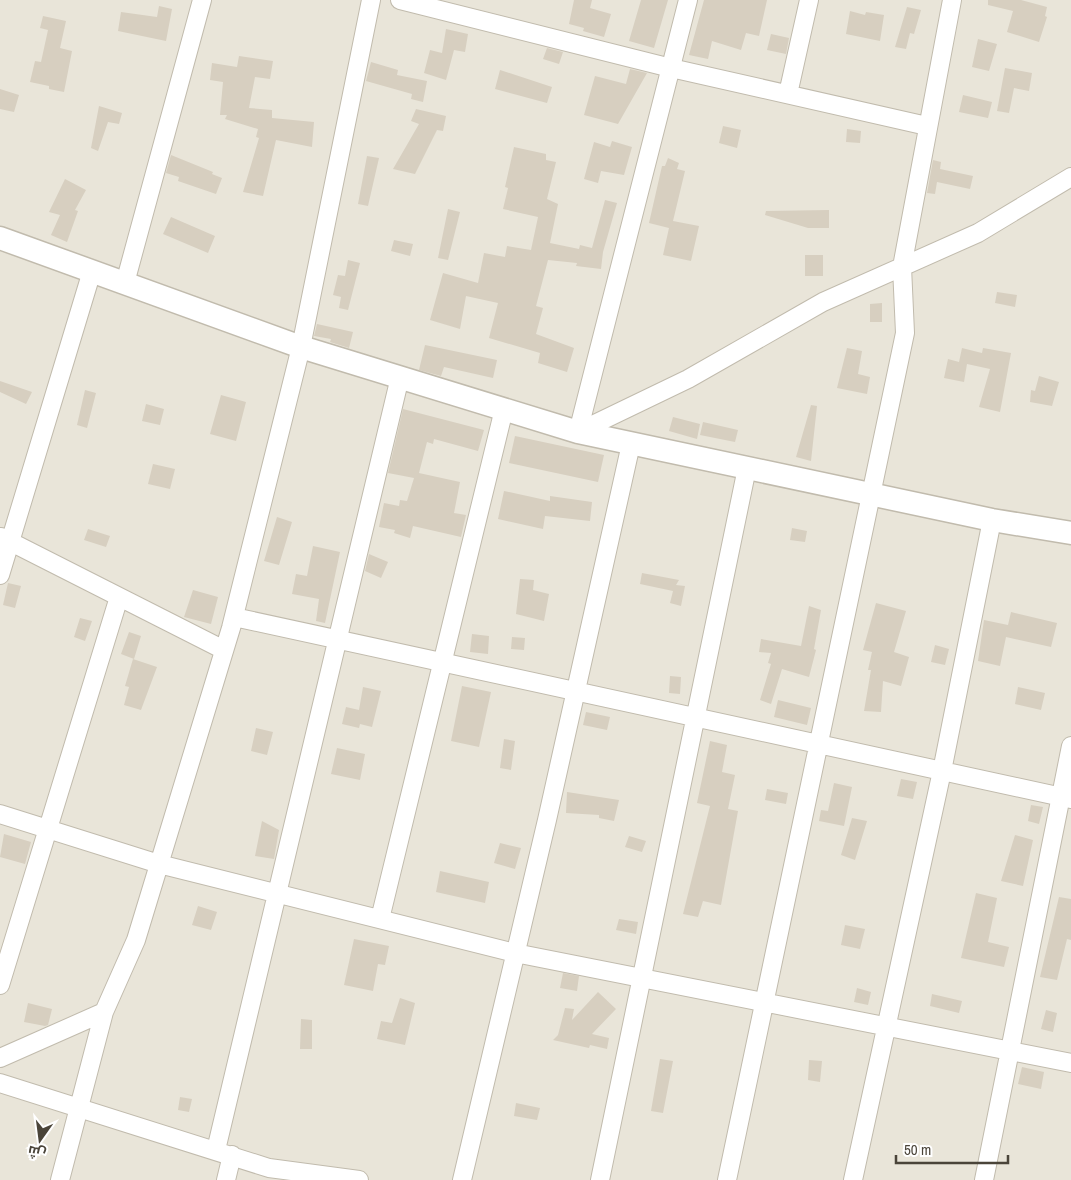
<svg xmlns="http://www.w3.org/2000/svg" width="1071" height="1180" font-family="'Archivo Narrow',Cairo,sans-serif">
  <style>
    .residential { fill: #e9e5d9 }
    .building { fill: #d7cfc0 }
    .lines { fill: none; stroke-linecap: round; stroke-linejoin: round }
    .minor-casing { stroke: #c1bbad; stroke-width: 20 }
    .tertiary-casing { stroke: #c1bbad; stroke-width: 25 }
    .minor { stroke: #fff; stroke-width: 18 }
    .tertiary { stroke: #fff; stroke-width: 22 }
  </style>
  <rect width="100%" height="100%" fill="#f5f3eb"/>
  <path class="residential" d="M0 0H1071V1180H0Z"/>
  <path class="building" d="M574 0H592L590 8 611 14 604 37 583 31 584 28 569 24Z
    M641 0H668L654 48 629 41Z
    M704 0H767L759 36 746 33 741 50 712 41 708 59 689 55Z
    M988 0H1021L1047 7 1045 16 1047 17 1039 42 1007 32 1013 11 988 5Z
    M159 6 172 9 166 41 118 31 121 12 157 17Z
    M907 7 921 10 914 34 910 33 906 49 895 47Z
    M850 11 865 15 866 12 884 15 880 41 846 34Z
    M43 16 66 21 60 48 72 51 64 92 49 89V86L30 82 35 61 41 62 48 30 40 28Z
    M446 29 468 34 465 52 454 50 446 80 424 73 430 50 442 53Z
    M771 34 789 38 786 54 767 50Z
    M978 39 997 44 989 71 972 67Z
    M547 48 563 52 559 64 543 59Z
    M239 56 273 61 270 79 255 77 249 108 272 110V118L314 122 312 147 276 140 263 196 243 192 259 138 256 137 258 129 225 119 227 115H220L223 82 210 80 212 63 237 67Z
    M371 62 398 70 397 75 427 81 423 102 411 99 412 94 366 81Z
    M1005 68 1032 73 1029 91 1014 88 1009 113 997 111Z
    M630 69 647 73 618 124 584 115 595 76 626 84Z
    M500 70 552 87 547 103 495 89Z
    M0 89 19 95 14 112 0 109Z
    M963 95 992 102 988 118 959 112Z
    M99 106 122 113 119 124 108 122 98 151 91 148Z
    M416 109 446 116 443 131 437 130 415 174 393 169 419 124 411 121Z
    M723 126 741 130 737 148 719 143Z
    M847 129 861 131 860 143 846 142Z
    M612 141 632 147 624 175 601 171 598 183 584 179 594 142 610 147Z
    M514 147 546 154V160L556 162 547 199 558 204 550 243 579 249 580 245 592 248 605 200 617 203 603 252 601 269 576 266 577 263 548 260 536 306 543 308 536 334 574 348 567 372 538 363 540 353 489 338 498 303 466 296 460 329 430 320 443 273 478 283 484 253 505 257 507 246 531 250 538 217 503 209 508 188 505 187Z
    M171 155 213 172 212 174 222 178 216 194 178 181 179 177 166 173Z
    M367 156 379 158 368 206 358 204Z
    M668 158 679 163 677 169 685 171 673 221 699 226 691 261 663 255 669 228 649 223 662 166H665Z
    M933 160 941 162 940 169 973 176 970 189 937 182 935 194 927 193Z
    M65 179 86 190 75 210 78 211 67 242 51 235 60 215 49 212Z
    M448 209 460 212 448 260 438 258Z
    M829 210V228H808L765 215 766 211Z
    M171 217 215 236 208 253 163 234Z
    M394 240 413 244 410 256 391 251Z
    M805 255H823V276H805Z
    M348 260 360 263 348 310 339 308 341 297 333 295 338 275 345 276Z
    M997 292 1017 295 1015 307 995 303Z
    M882 303V322H870V304Z
    M317 324 353 332 349 348 330 342 331 339 314 336Z
    M425 345 497 360 493 378 444 367 441 376 419 370Z
    M847 348 862 351 858 374 870 377 867 394 837 388Z
    M962 348 982 353 983 348 1011 353 1000 412 979 407 990 369 967 364 964 382 944 378 948 359 959 362Z
    M1039 376 1059 382 1052 406 1030 402 1031 390 1035 391Z
    M0 381 32 392 26 404 0 392Z
    M85 390 96 393 87 428 77 425Z
    M221 395 246 402 236 441 210 434Z
    M146 404 164 409 160 425 142 421Z
    M811 405 817 406 811 461 796 457Z
    M403 409 484 430 478 451 434 439 433 444 427 442 419 473 460 482 454 513 466 515 461 537 413 526 410 538 394 533 395 530 379 527 384 503 399 506 400 500 407 501 414 478 388 473Z
    M673 417 700 424 697 439 669 431Z
    M703 422 738 430 735 442 700 435Z
    M515 436 604 455 598 482 509 463Z
    M153 464 175 469 170 489 148 484Z
    M504 491 550 501V496L592 502 590 521 545 516 543 529 498 519Z
    M277 517 292 522 279 565 264 561Z
    M792 528 807 531 805 542 790 540Z
    M88 529 110 536 106 547 84 540Z
    M313 546 340 552 325 623 316 621 319 599 292 594 296 574 307 576Z
    M369 554 388 562 381 578 365 571Z
    M642 573 679 580 676 585 685 586 681 606 670 603 673 591 640 584Z
    M520 579 534 580 533 590 549 594 544 621 516 614Z
    M8 583 21 586 15 608 3 605Z
    M193 590 218 597 211 624 184 617Z
    M876 603 906 611 894 652 909 657 901 686 883 681 881 712 864 711 871 670H868L872 652 863 650Z
    M809 606 821 610 814 649 816 650 809 677 782 669 771 704 760 700 771 664 768 663 771 653 759 652 761 639 801 646Z
    M1011 612 1057 623 1051 647 1006 637 1000 666 978 661 984 620 1008 625Z
    M80 618 92 621 85 641 74 637Z
    M129 632 141 636 134 659 121 654Z
    M472 634 489 636 488 654 470 652Z
    M512 637 525 638 524 650 511 649Z
    M935 645 949 649 945 665 931 662Z
    M133 659 157 667 141 710 124 705 129 687 125 686Z
    M670 676 681 677 680 694 669 693Z
    M462 686 491 692 479 747 451 741Z
    M363 687 381 691 372 727 360 724 359 728 342 724 346 707 359 710Z
    M1018 687 1045 693 1041 710 1015 704Z
    M778 700 811 708 807 725 774 717Z
    M586 712 610 717 607 730 583 725Z
    M256 728 273 732 267 755 251 751Z
    M504 739 515 741 511 770 500 768Z
    M710 741 727 745 722 772 735 775 728 809 738 811 721 905 703 901 698 917 683 914 710 806 697 803Z
    M337 748 365 754 360 780 331 774Z
    M901 779 917 782 913 799 897 796Z
    M834 783 852 787 844 826 819 821 821 810 828 811Z
    M767 789 788 793 786 804 765 800Z
    M567 792 619 800 614 821 599 818V815L566 813Z
    M1031 805 1043 807 1039 824 1028 821Z
    M852 818 867 821 855 860 841 855Z
    M262 821 279 830 274 859 255 856Z
    M4 834 31 842 25 864 0 857Z
    M1015 835 1033 840 1023 886 1001 881Z
    M629 836 646 841 642 852 625 847Z
    M500 843 521 848 515 869 494 863Z
    M440 871 489 882 485 903 436 892Z
    M976 893 997 898 988 942 1009 947 1004 967 961 958Z
    M1059 897 1071 899V940L1067 939 1057 980 1040 977Z
    M198 906 217 912 211 930 192 925Z
    M619 919 638 922 636 934 616 930Z
    M845 925 865 929 860 949 841 945Z
    M354 939 389 946 385 965 378 964 373 991 344 985Z
    M563 973 579 976 577 991 560 988Z
    M857 988 871 992 868 1005 854 1002Z
    M598 992 616 1009 592 1034 609 1038 607 1049 590 1045 589 1048 553 1040 558 1035 565 1008 574 1009 572 1020Z
    M932 994 962 1001 959 1013 930 1006Z
    M400 998 415 1003 405 1045 377 1039 381 1021 392 1023Z
    M28 1003 52 1009 48 1025 45 1026 24 1022Z
    M1046 1010 1057 1013 1053 1032 1041 1029Z
    M301 1019 312 1020V1049H300Z
    M660 1059 673 1061 663 1113 651 1111Z
    M809 1060 822 1061 820 1082 808 1080Z
    M1022 1067 1044 1072 1041 1089 1018 1084Z
    M180 1097 192 1099 189 1112 178 1110Z
    M516 1103 540 1108 537 1120 514 1116Z"/>
  <g class="lines">
    <defs>
      <path id="minor" d="M400 0 671 68 927 126
        M788 94 809 0
        M125 283 202 0
        M578 432 688 379 823 302 978 233 1071 177
        M578 432 688 0
        M1 537 224 650
        M0 575 92 271
        M234 617 1071 799
        M0 814 159 864 515 953 1071 1063
        M380 919 504 409
        M0 985 119 597
        M0 1058 104 1012 136 940 231 628 301 347 371 0
        M0 1083 269 1168 359 1180
        M216 1150 400 377
        M60 1180 104 1012
        M226 1180 232 1155
        M462 1180 547 820 631 444
        M600 1180 747 468
        M727 1180 905 333 902 267 952 0
        M853 1180 942 771 992 520
        M984 1180 1071 746"/>
      <path id="tertiary" d="M0 238 301 347 578 432 992 520 1071 533"/>
    </defs>
    <use href="#minor" class="minor-casing"/>
    <use href="#tertiary" class="tertiary-casing"/>
    <use href="#minor" class="minor"/>
    <use href="#tertiary" class="tertiary"/>
  </g>
  <g transform="translate(40 1140) rotate(194)" stroke="#ffffff" stroke-width="4" paint-order="stroke">
  <path d="M0-4L9 19L0 12L-9 19Z" fill="#4a4439"/>
  <text y="-8" font-size="14" font-weight="bold" text-anchor="middle" fill="#4a4439">ش</text>
  </g>
  <path d="M896 1155v8h112v-8" fill="none" stroke="#4a4439" stroke-width="2.5"/>
  <text x="904" y="1155" font-size="15" fill="#4a4439" stroke="#ffffff" stroke-width="4" paint-order="stroke">50 m</text>
</svg>
